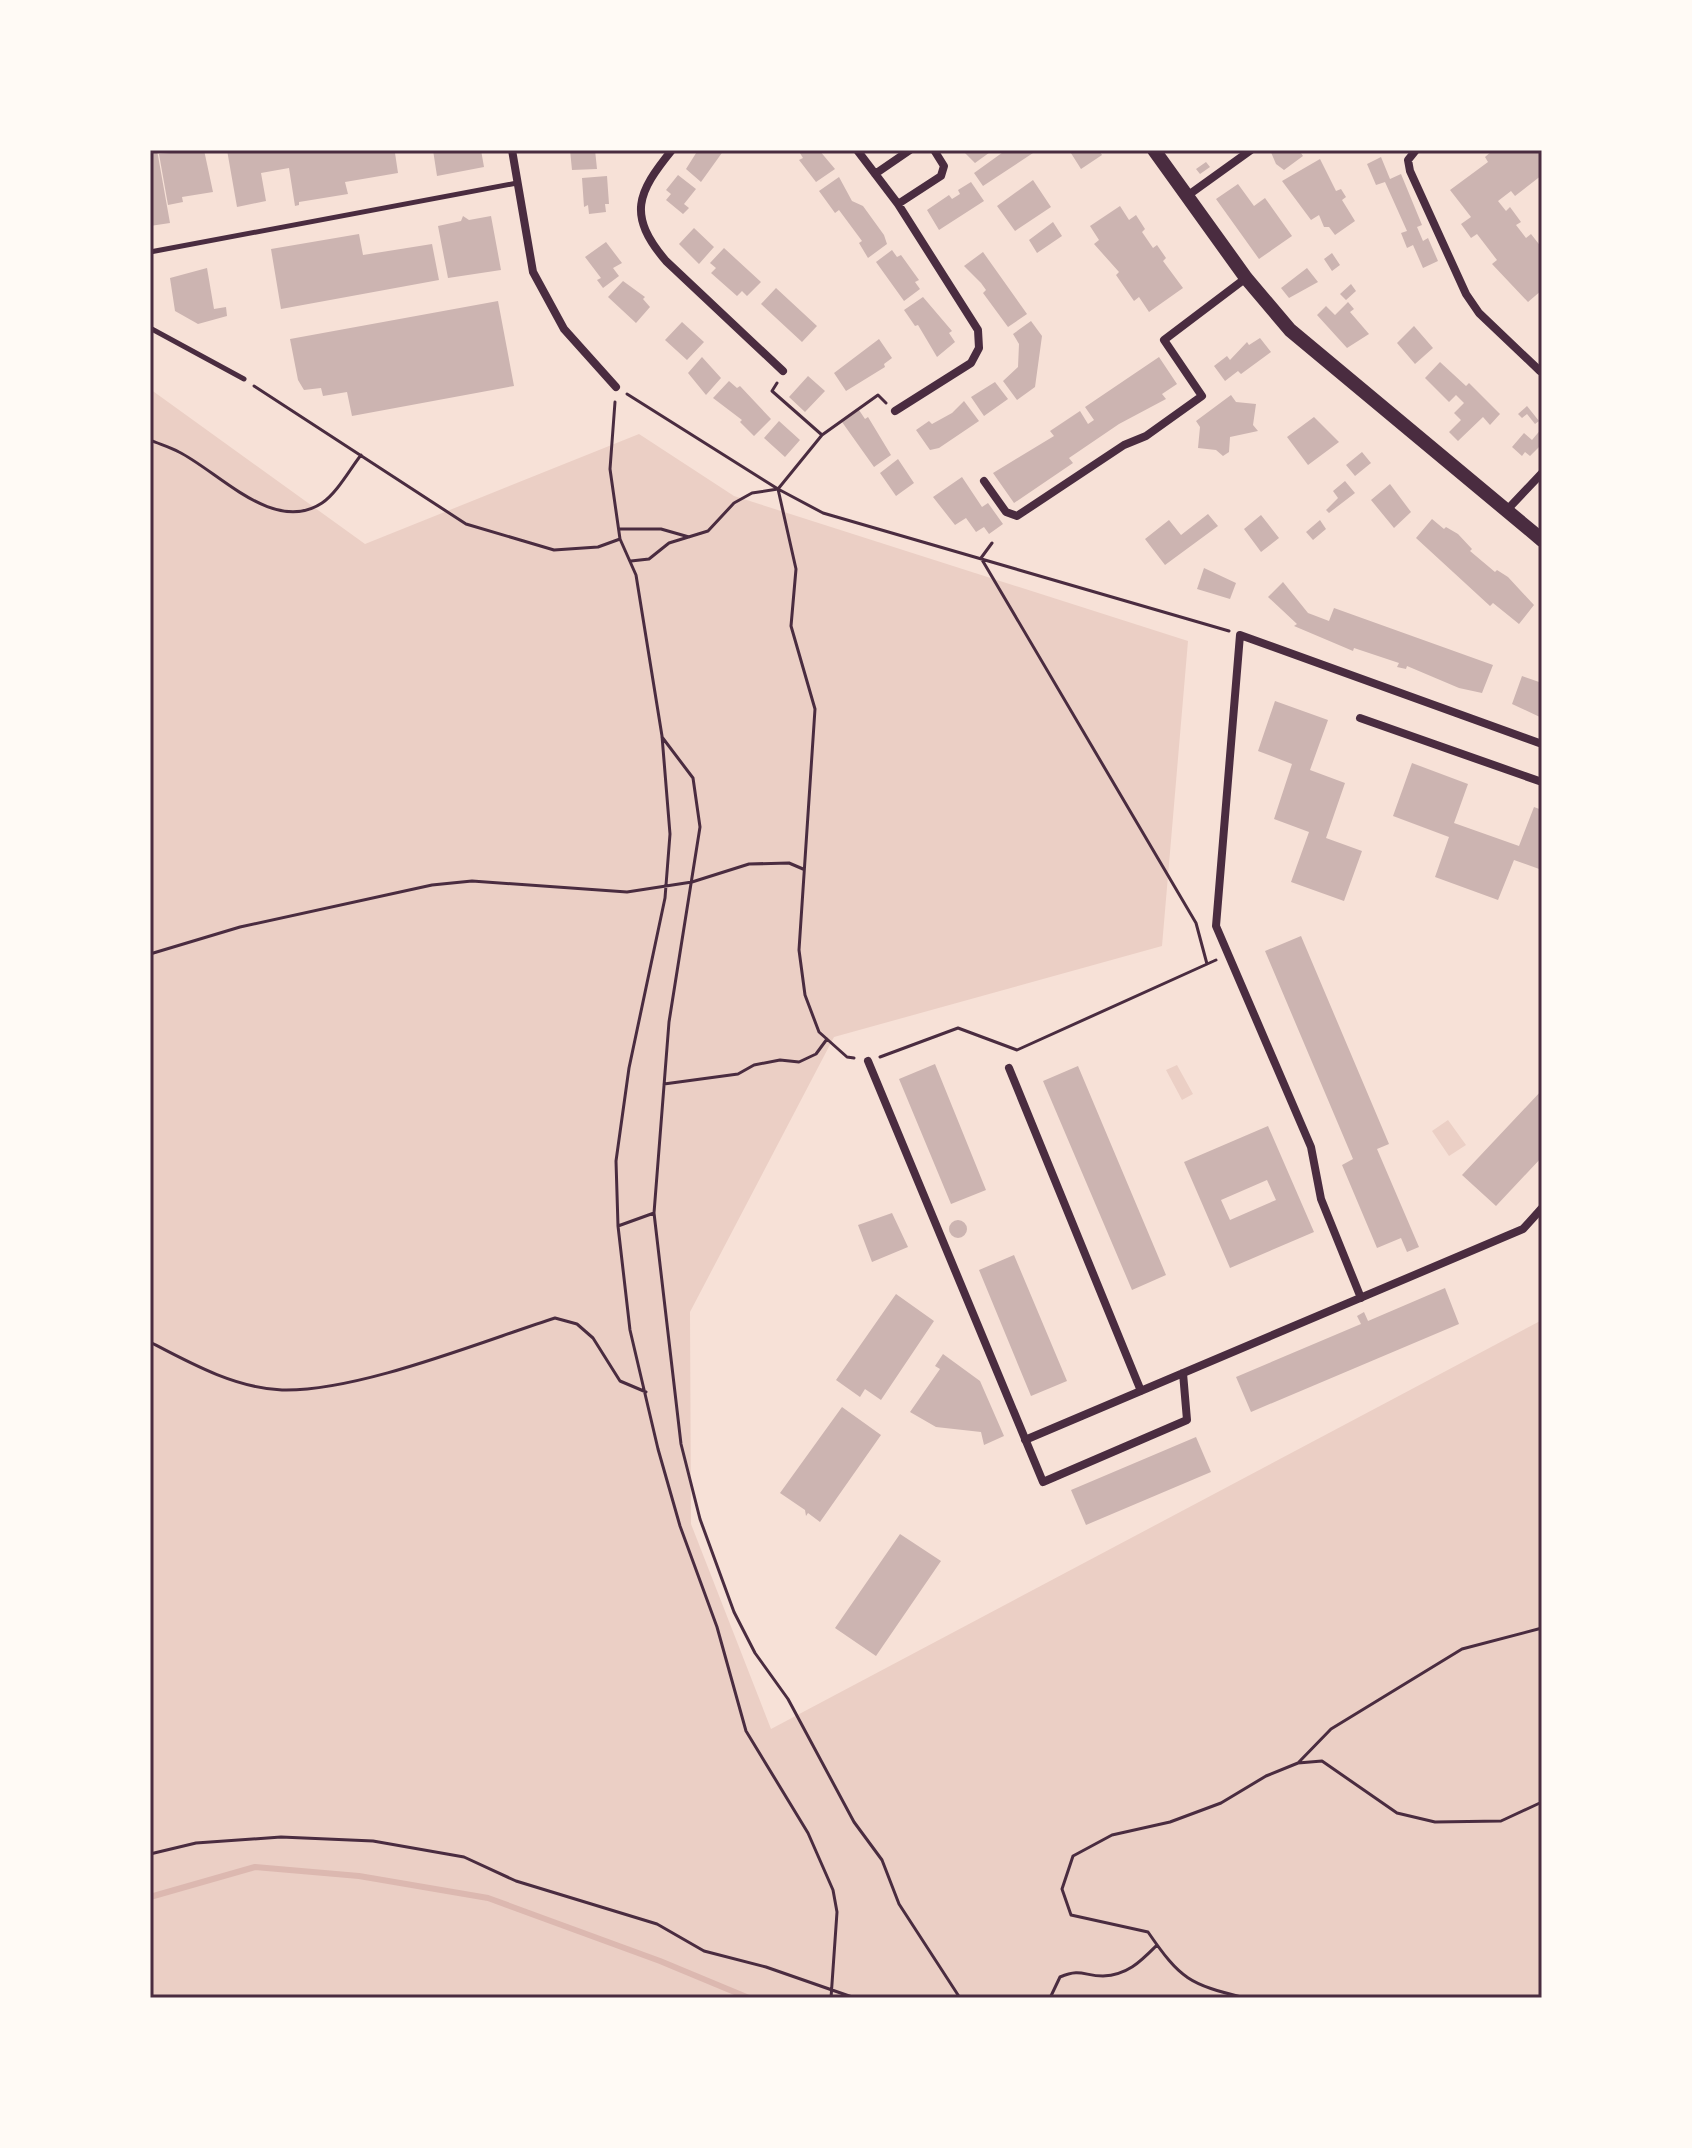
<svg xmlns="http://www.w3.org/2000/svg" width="1692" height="2148" font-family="Cabin,sans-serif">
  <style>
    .green { fill: #ebcfc5 }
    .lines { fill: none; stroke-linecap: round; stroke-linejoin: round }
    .stream { stroke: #dcb8b0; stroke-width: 6 }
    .building { fill: #ccb4b1; fill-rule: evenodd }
    .path { stroke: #4a2c40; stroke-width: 3 }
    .service { stroke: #4a2c40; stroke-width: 5 }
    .minor { stroke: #4a2c40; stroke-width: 8 }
    .secondary { stroke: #4a2c40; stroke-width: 14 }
    .neatline { fill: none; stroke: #4a2c40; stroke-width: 3 }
  </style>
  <rect width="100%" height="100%" fill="#f7e1d7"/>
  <path class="green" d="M150 389 365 544 639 434 734 496 1188 641 1162 946 834 1037 690 1312 691 1524 771 1729 1542 1320V1998H150Z
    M1177 1065 1193 1094 1182 1100 1166 1070Z
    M1448 1120 1466 1145 1449 1156 1432 1131Z"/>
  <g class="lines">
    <path class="stream" d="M150 1897 255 1867 359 1876 488 1898 660 1961 749 1998"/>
  </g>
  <path class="building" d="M150 150H157L170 223 150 226Z
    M204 150 213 192 182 197 183 202 168 205 159 154Z
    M227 150H401L402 152 395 153 398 173 345 182 348 194 299 202V205L295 206 289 168 261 173 266 201 237 207Z
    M433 150H481L484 167 437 176Z
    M570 150H595L597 169 572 170Z
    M698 150H724L701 182 686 169Z
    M798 150H819L835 169 816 182 799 160 803 158Z
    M962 150H993L975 163Z
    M1006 150 1033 153 983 186 974 173Z
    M1069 150H1099L1102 155 1081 169Z
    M1270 150H1299L1303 156 1284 170 1276 164Z
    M1493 150H1542L1539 171 1542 175 1515 196 1511 191 1498 201 1506 211 1510 207 1521 222 1516 225 1526 238 1531 234 1542 248V290L1528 302 1492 264 1497 260 1477 234 1471 238 1461 224 1471 217 1450 190 1488 162 1485 157Z
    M1381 157 1390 179 1401 174 1422 225 1417 227 1423 241 1428 238 1438 261 1423 268 1413 245 1407 248 1401 233 1407 231 1385 182 1376 185 1367 164Z
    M1320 159 1336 191 1341 189 1346 197 1342 200 1355 221 1335 235 1329 227H1324L1319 215 1311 220 1282 181Z
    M1206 162 1210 167 1200 174 1196 169Z
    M678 175 696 189 684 204 689 208 683 214 666 200 671 194 666 190Z
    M607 176 609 204H605L606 212 589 214 588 205 584 207 582 178Z
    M839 177 852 201 863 206 884 235 887 244 868 258 859 243 862 241 839 210 835 213 819 191Z
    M1033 180 1051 207 1015 231 997 206Z
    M971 182 984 201 939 230 927 210 949 195 952 199 960 194 958 190Z
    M1238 184 1254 206 1265 198 1292 236 1259 259 1216 199Z
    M1120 206 1129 220 1136 215 1145 229 1142 232 1153 248 1157 245 1166 258 1163 261 1183 288 1149 312 1139 297 1134 301 1116 275 1119 272 1094 244 1099 240 1090 226Z
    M463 216 469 220 491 216 501 270 448 278 438 226 461 221Z
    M1053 222 1062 236 1037 253 1029 240Z
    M694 228 714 247 699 264 679 244Z
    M359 234 363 255 432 244 439 280 281 309 271 249Z
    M606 242 622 263 613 268 619 276 603 288 597 280 601 278 585 257Z
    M724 248 761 282 747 296 742 291 737 296 711 273 716 268 710 263Z
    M892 250 897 257 901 255 919 280 915 282 920 289 904 301 876 262Z
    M983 252 1027 314 1008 327 983 293 986 290 981 283 964 266Z
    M1332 253 1340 265 1332 271 1324 259Z
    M207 268 214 309 226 307 227 316 198 324 175 311 170 278Z
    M1307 268 1318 282 1289 298 1281 288Z
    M623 281 645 297 643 299 650 307 636 323 608 297Z
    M1351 284 1356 291 1346 300 1340 294Z
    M776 288 817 326 802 342 761 304Z
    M923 297 952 331 949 333 955 342 937 357 918 325 915 326 904 310Z
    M498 301 514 386 352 416 347 392 323 396 321 388 304 390 298 380 290 339Z
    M1348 302 1354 309 1350 312 1369 334 1347 348 1317 315 1326 306 1335 315Z
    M1031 321 1042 336 1035 387 1017 400 1003 381 1018 367 1019 344 1013 334Z
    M682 322 704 342 687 360 665 340Z
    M1414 326 1433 348 1415 364 1397 343Z
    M1260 338 1271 352 1241 374 1238 371 1225 381 1214 366 1227 356 1230 360 1247 342 1249 345Z
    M879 339 892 358 884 364 885 367 846 391 834 373Z
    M702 357 721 378 706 395 688 373Z
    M1159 357 1177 384 1162 394 1166 399 1119 424 1069 458 1073 463 1014 503 993 473 1054 436 1050 431 1080 411 1088 424 1094 420 1085 407Z
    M1440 362 1466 386 1469 383 1500 414 1490 425 1483 417 1458 441 1449 432 1461 420 1454 413 1464 403 1456 395 1449 402 1425 378Z
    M808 376 825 391 805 412 789 397Z
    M729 381 737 388 740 386 771 419 754 436 740 422 742 420 713 398Z
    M995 382 1008 399 984 416 971 397Z
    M1231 395 1236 402 1256 404 1253 425 1258 431 1230 437 1229 452 1223 456 1216 450 1198 448 1200 427 1196 421Z
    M964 401 979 421 939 448 930 450 916 430 929 421 932 424 952 413Z
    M1527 406 1539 421 1535 424 1527 414 1522 418 1518 414Z
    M859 410 865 419 868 417 891 455 874 467 842 422Z
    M1314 417 1339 442 1308 465 1287 437Z
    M779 421 800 440 785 457 764 438Z
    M1542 428V444L1530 456 1525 452 1522 456 1512 447 1524 433 1532 440Z
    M1362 452 1371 463 1355 476 1346 465Z
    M898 459 914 483 896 496 880 473Z
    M962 477 982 507 988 503 1003 524 989 534 984 527 976 532 966 518 955 525 933 497Z
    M1345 481 1355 493 1329 513 1326 510 1338 498 1333 491Z
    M1390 484 1411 512 1394 528 1371 500Z
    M1208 514 1218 526 1165 565 1145 539 1169 520 1181 535Z
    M1261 515 1279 538 1261 552 1244 529Z
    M1432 519 1444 529 1446 527 1458 534 1472 549 1470 551 1495 572 1497 570 1508 577 1534 605 1519 624 1493 603 1490 606 1416 538Z
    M1320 520 1326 529 1313 540 1306 532Z
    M1204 568 1236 583 1230 599 1197 589Z
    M1283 582 1308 613 1329 621 1334 608 1493 665 1482 693 1459 688 1407 666 1406 669 1397 667 1399 663 1354 648 1353 651 1294 626 1297 624 1268 597Z
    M1522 676 1542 683V718L1512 704Z
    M1275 701 1328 720 1310 770 1345 783 1326 838 1362 851 1344 901 1291 882 1309 832 1274 819 1292 764 1258 751Z
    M1412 763 1468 784 1454 823 1519 846 1534 807 1542 810V870L1514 860 1498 900 1435 877 1449 837 1393 816Z
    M1301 936 1389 1144 1377 1149 1419 1247 1407 1252 1401 1238 1377 1248 1342 1165 1353 1159 1265 951Z
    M935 1064 986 1190 951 1204 899 1079Z
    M1078 1066 1166 1275 1132 1290 1043 1081Z
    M1542 1090V1157L1496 1206 1462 1175Z
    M1268 1126 1314 1232 1230 1268 1184 1162ZM1267 1180 1276 1200 1230 1220 1221 1200Z
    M892 1213 908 1247 872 1262 858 1225Z
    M949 1229a9 9 0 1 1 18 0a9 9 0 1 1-18 0Z
    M1014 1255 1067 1381 1031 1396 979 1270Z
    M1445 1288 1459 1324 1251 1412 1236 1377 1361 1324 1357 1316 1364 1312 1368 1321Z
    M896 1294 934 1321 881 1400 865 1389 860 1397 836 1380Z
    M943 1354 980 1381 1004 1436 984 1445 981 1432 936 1427 910 1412 940 1369 935 1366Z
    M842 1407 881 1435 820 1522 808 1513 806 1516 805 1510 780 1493Z
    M1196 1437 1211 1472 1086 1525 1071 1490Z
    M900 1534 941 1561 876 1656 835 1628Z"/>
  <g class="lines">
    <path class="path" d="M777 383 772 391 822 435
      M254 386 466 524 554 550 598 547 620 539
      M627 394 778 489 823 513 1229 631
      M615 402 610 469 620 539 636 575 662 736 670 834 665 898 629 1068 616 1161 618 1226 630 1330 658 1449 680 1526 717 1627 746 1731 808 1833 833 1890 837 1912 831 1998
      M150 440C159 444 170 447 179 452 219 472 274 535 322 503 337 493 350 469 361 455
      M778 489 796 569 791 626 815 709 799 950 805 995 819 1032 847 1057 854 1058
      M619 529H661L689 537
      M992 543 981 558 1196 923 1207 964
      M631 561 649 559 669 543 708 531 734 503 752 493 778 489 822 435 878 395 886 403
      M662 737 693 778 700 827 669 1022 654 1213 681 1444 700 1519 734 1612 755 1653 788 1699 854 1822 882 1860 899 1904 960 1998
      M150 954 240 927 432 885 472 881 627 892 692 882 749 864 789 863 803 869
      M880 1057 958 1028 1017 1050 1216 960
      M664 1084 738 1074 754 1065 780 1060 799 1062 816 1054 827 1039
      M618 1226 654 1213
      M150 1342C190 1363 235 1388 282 1390 358 1392 480 1342 555 1318L577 1324 593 1338 620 1381 646 1392
      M1298 1763 1331 1729 1462 1649 1542 1628
      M150 1854 196 1843 281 1837 373 1841 464 1857 516 1881 657 1924 704 1951 766 1967 855 1998
      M1050 1998 1060 1977C1081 1968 1084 1976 1103 1976 1128 1975 1141 1961 1157 1945
      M1245 1998C1189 1984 1181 1980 1148 1932L1071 1915 1062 1889 1073 1856 1112 1835 1170 1822 1221 1803 1266 1776 1298 1763 1322 1761 1397 1813 1435 1822 1501 1821 1542 1802"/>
    <path class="service" d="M150 252 517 183
      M150 328 244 379"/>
    <path class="minor" d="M512 150 533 272 564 329 616 387
      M672 150C637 193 627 215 666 261L783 371
      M857 150 898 204 978 330 979 348 971 363 895 411
      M1416 150 1408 160 1410 171 1466 294 1479 313 1540 371
      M875 174 910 150
      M1187 196 1251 150
      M898 204 941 176 944 166 934 150
      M984 481 1006 512 1017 516 1124 445 1146 436 1202 396 1164 340 1246 278
      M1506 511 1542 473
      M1360 718 1542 782
      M868 1061 1043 1482 1187 1420 1183 1373
      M1009 1068 1141 1391
      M1361 1298 1321 1199 1311 1147 1216 926 1240 635 1542 744
      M1025 1440 1523 1229 1542 1208"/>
    <path class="secondary" d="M1154 150 1246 278 1290 330 1542 540"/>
  </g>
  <rect width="1692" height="2148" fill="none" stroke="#fffaf5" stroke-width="304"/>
  <rect x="152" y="152" width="1388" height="1844" class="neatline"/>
</svg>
